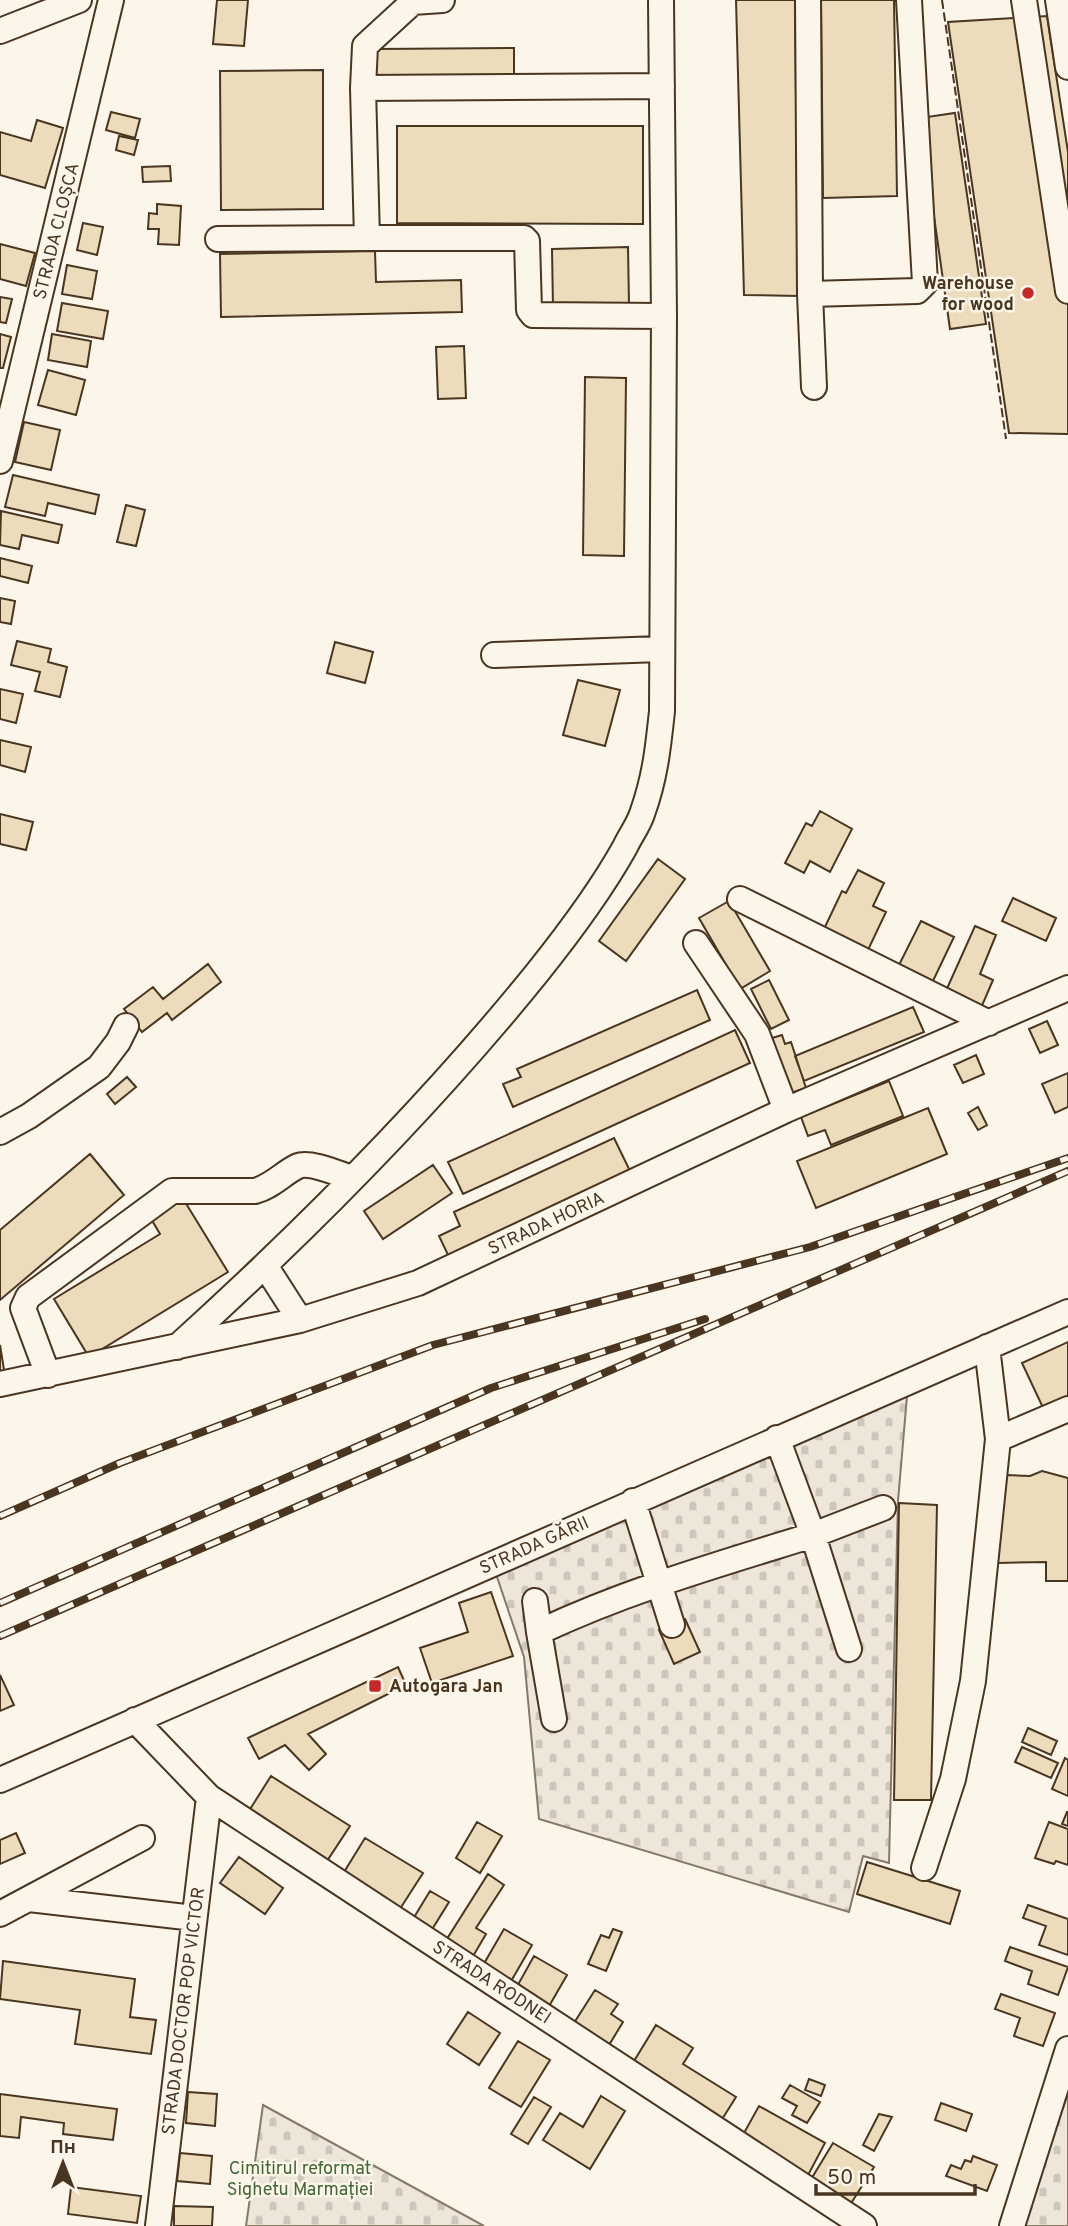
<svg xmlns="http://www.w3.org/2000/svg" width="1068" height="2226" font-family="Overpass,sans-serif">
  <style>
    .cemetery { fill: url(#cemetery-stones); stroke: #887966; stroke-width: 2 }
    .building { fill: #ecdcbc; stroke: #4a3520; stroke-width: 2 }
    .lines { fill: none; stroke-linecap: round; stroke-linejoin: round }
    .minor-casing { stroke: #4a3520; stroke-width: 28 }
    .minor { stroke: #fbf6e9; stroke-width: 24 }
    .rail-casing { stroke: #4a3520; stroke-width: 8 }
    .rail { stroke: #fbf6e9; stroke-width: 5; stroke-dasharray: 16; stroke-linecap: butt }
    .fence { stroke: #4a3520; stroke-width: 2; stroke-dasharray: 9 3.5; stroke-linecap: butt }
    .poi-dot { fill: #c62828; stroke: #fbf6e9; stroke-width: 2.5 }
    .labels { text-anchor: middle; stroke-width: 5; stroke-linejoin: round; paint-order: stroke }
    .street-label { font-size: 18px; fill: #4a3520; stroke: #fbf6e9 }
    .poi-label { font-size: 18px; font-weight: bold; fill: #4a3520; stroke: #fbf6e9; text-anchor: end }
    .park-label { font-size: 18px; fill: #436837; stroke: #fbf6e9 }
  </style>
  <defs>
    <pattern id="cemetery-stones" width="16" height="16" patternUnits="userSpaceOnUse" patternTransform="scale(1.75)"><rect width="16" height="16" fill="#ede6d9"/><path d="M2 7V4a2 2 0 0 1 4 0v3zM10 15v-3a2 2 0 0 1 4 0v3z" fill="#cdc6ba"/></pattern>
  </defs>
  <rect width="100%" height="100%" fill="#fbf6e9"/>
  <path class="cemetery" d="M907 1396 898 1501 889 1863 863 1856 849 1912 539 1819 524 1657 495 1571Z
    M1068 2094V2226H1020Z
    M263 2105 484 2226H246Z"/>
  <path class="building" d="M217 0H248L244 46 213 44Z
    M736 0H795L798 296 744 295Z
    M821 0H894L897 196 823 198Z
    M1047 16 1068 152V434L1009 433 948 22Z
    M514 48V81H376V49Z
    M323 70V209L221 210 220 71Z
    M111 112 140 119 135 138 106 130Z
    M955 113 986 324 950 329 920 118Z
    M37 120 63 128 45 188 0 175V132L31 141Z
    M397 126H643V224L397 223Z
    M119 136 138 140 134 155 116 150Z
    M170 166 171 181 143 182 142 167Z
    M157 204 181 206 179 245 158 244 159 229H148L149 213 157 214Z
    M83 223 103 227 97 255 77 250Z
    M0 244 35 253 26 286 0 279Z
    M628 247 629 305 553 307 552 249Z
    M375 251 376 282 461 280 462 312 221 317 220 254Z
    M67 265 97 271 92 299 62 294Z
    M0 297 12 299 6 323 0 322Z
    M62 303 108 311 103 339 57 331Z
    M0 334 11 337 3 368H0Z
    M52 334 91 341 87 367 48 360Z
    M464 346 466 398 438 399 436 347Z
    M48 370 85 380 76 415 38 405Z
    M585 377 626 378 624 556 583 555Z
    M24 422 60 430 51 470 15 462Z
    M13 475 99 495 95 514 48 503 45 516 5 507Z
    M126 505 145 510 136 546 117 542Z
    M1 511 62 525 58 543 22 535 19 549 0 545Z
    M0 558 32 566 28 583 0 576Z
    M0 598 15 601 11 624 0 622Z
    M17 641 51 649 48 662 67 667 60 697 35 691 40 672 11 665Z
    M335 642 373 652 365 683 327 673Z
    M578 680 620 690 605 746 563 735Z
    M0 689 23 694 16 723 0 719Z
    M0 740 31 747 25 772 0 765Z
    M820 811 852 829 830 872 810 861 804 873 785 863 806 823 812 826Z
    M0 814 33 822 26 850 0 844Z
    M658 859 685 879 626 961 599 941Z
    M858 870 884 883 873 906 886 912 868 950 824 929 842 891 846 893Z
    M1013 898 1056 918 1046 941 1002 921Z
    M729 901 770 971 740 989 699 918Z
    M921 921 954 937 932 983 898 967Z
    M975 926 996 935 980 974 993 980 981 1008 945 993Z
    M208 964 221 982 172 1020 167 1013 142 1032 124 1009 153 987 163 999Z
    M769 980 789 1020 771 1029 751 989Z
    M697 990 710 1020 513 1107 503 1084 521 1077 517 1069Z
    M913 1007 924 1032 804 1081 795 1056Z
    M1047 1021 1058 1045 1040 1053 1029 1029Z
    M735 1030 750 1063 463 1194 448 1162Z
    M782 1035 785 1044 791 1042 806 1088 788 1094 769 1039Z
    M976 1055 984 1074 963 1083 954 1065Z
    M1068 1073V1107L1055 1113 1042 1084Z
    M127 1077 136 1087 115 1104 107 1094Z
    M889 1081 903 1116 831 1145 825 1130 808 1136 801 1117Z
    M978 1107 987 1125 978 1130 968 1113Z
    M928 1108 947 1154 816 1208 797 1161Z
    M614 1138 631 1173 449 1257 439 1236 460 1226 454 1212Z
    M90 1154 124 1195 0 1300V1230Z
    M433 1165 452 1193 383 1239 364 1211Z
    M182 1197 228 1272 89 1357 54 1299 160 1234 150 1217Z
    M1068 1342V1401L1045 1412 1022 1363Z
    M0 1345 5 1376H0Z
    M1042 1471 1068 1478V1581H1046V1562L997 1563 996 1515 1007 1475 1030 1476Z
    M899 1503 937 1505 931 1800H894Z
    M491 1592 513 1656 432 1683 420 1648 468 1632 459 1603Z
    M685 1619 700 1652 674 1664 659 1630Z
    M398 1667 406 1685 308 1734 326 1754 309 1770 285 1745 259 1759 248 1738Z
    M0 1675 14 1705 0 1711Z
    M1028 1728 1057 1741 1051 1755 1022 1742Z
    M1022 1747 1058 1763 1051 1778 1015 1762Z
    M1065 1758 1068 1760V1796L1052 1789Z
    M271 1776 350 1826 325 1864 247 1814Z
    M1067 1812H1068V1826L1062 1824Z
    M477 1822 502 1836 480 1873 456 1858Z
    M1049 1822 1068 1829V1865L1056 1861 1054 1864 1035 1858Z
    M16 1833 25 1853 0 1864V1840Z
    M365 1838 423 1873 398 1912 341 1877Z
    M239 1857 283 1888 265 1914 220 1883Z
    M867 1862 960 1891 950 1924 857 1894Z
    M488 1874 504 1885 476 1928 486 1934 472 1958 445 1942Z
    M430 1891 449 1902 431 1931 413 1919Z
    M1028 1905 1068 1919V1955L1039 1945 1046 1926 1023 1918Z
    M504 1929 532 1945 510 1983 482 1967Z
    M613 1929 622 1932 606 1971 588 1964 601 1935 609 1938Z
    M1010 1947 1068 1967 1058 1995 1028 1984 1032 1971 1005 1961Z
    M534 1956 567 1975 548 2008 515 1990Z
    M3 1961 135 1979 130 2017 156 2020 151 2054 75 2044 80 2010 0 1999Z
    M595 1990 618 2004 611 2014 623 2022 609 2045 574 2023Z
    M1001 1994 1055 2013 1043 2046 1014 2036 1020 2018 995 2009Z
    M468 2012 500 2033 479 2065 447 2044Z
    M656 2025 693 2048 683 2064 736 2097 721 2121 631 2066Z
    M518 2041 550 2060 521 2107 489 2088Z
    M809 2079 825 2085 821 2096 805 2090Z
    M790 2085 820 2102 807 2123 792 2115 797 2106 782 2098Z
    M188 2092 217 2094 215 2126 186 2123Z
    M0 2094 117 2109 113 2140 63 2134 64 2123 21 2117 19 2138 0 2136Z
    M601 2096 625 2111 590 2169 543 2140 560 2113 583 2127Z
    M534 2097 551 2107 528 2144 511 2134Z
    M941 2103 972 2114 966 2131 935 2120Z
    M759 2106 825 2143 806 2179 739 2142Z
    M879 2114 892 2117 874 2151 863 2145Z
    M833 2143 874 2167 850 2205 810 2181Z
    M180 2153 212 2156 210 2184 177 2181Z
    M973 2156 997 2165 987 2191 946 2176 951 2165 961 2169 965 2160 971 2162Z
    M71 2187 141 2196 137 2223 68 2214Z
    M174 2206 213 2207 212 2226H174Z"/>
  <g class="lines">
    <defs>
      <path id="minor" d="M808 0 810 294 814 387
        M1024 0 1068 291
        M1058 0 1068 67
        M0 31 79 0
        M363 88 365 46 413 2 442 0
        M367 238H524L527 241 529 310 533 315 664 316
        M218 239 367 238 363 88 662 86
        M810 294 917 291 925 283 909 0
        M0 461 111 0
        M494 655 660 649
        M740 899 989 1023
        M696 943 757 1034 786 1110
        M0 1132 29 1116 99 1067 118 1042 126 1026
        M266 1267 300 1320
        M177 1347C305 1231 428 1108 537 973 569 933 600 892 625 847 630 836 638 826 642 814 655 778 658 749 662 711L664 316 661 0
        M48 1375 23 1308 28 1297 172 1191H255C273 1186 283 1173 298 1166 310 1161 339 1174 352 1178
        M0 1384 300 1320 418 1283 786 1110 1068 988
        M777 1438 813 1535 883 1508
        M998 1439 1068 1409
        M633 1501 672 1625
        M535 1601 539 1632
        M554 1719 539 1632C628 1590 720 1564 813 1535L849 1649
        M135 1720 209 1797 864 2226
        M0 1780 1068 1312
        M924 1868 953 1779 973 1681 998 1439 987 1347
        M29 1899 194 1918
        M0 1914 142 1838
        M158 2226 209 1797
        M1012 2226 1068 2049"/>
    </defs>
    <use href="#minor" class="minor-casing"/>
    <use href="#minor" class="minor"/>
    <defs>
      <path id="rail" d="M0 1516 120 1463 433 1345 810 1247 1068 1158
        M0 1603 491 1388 705 1319
        M0 1636 1068 1171"/>
    </defs>
    <use href="#rail" class="rail-casing"/>
    <use href="#rail" class="rail"/>
    <path class="fence" d="M942 0 1006 439"/>
  </g>
  <g class="poi-dot">
    <circle cx="1028" cy="293" r="7"/>
    <rect x="368" y="1679" width="14" height="14" rx="3.5"/>
  </g>
  <g class="labels">
    <g class="street-label">
      <text transform="translate(56 231) rotate(-76)" y="6">STRADA CLOȘCA</text>
      <text transform="translate(546 1223) rotate(-25)" y="6">STRADA HORIA</text>
      <text transform="translate(534 1545) rotate(-24)" y="6">STRADA GĂRII</text>
      <text transform="translate(492 1982) rotate(33)" y="6">STRADA RODNEI</text>
      <text transform="translate(183 2011) rotate(-83)" y="6">STRADA DOCTOR POP VICTOR</text>
    </g>
    <g class="poi-label">
      <text x="1014" y="289">Warehouse<tspan x="1014" dy="21">for wood</tspan></text>
      <text x="389" y="1692" text-anchor="start">Autogara Jan</text>
    </g>
    <g class="park-label">
      <text x="300" y="2174">Cimitirul reformat<tspan x="300" dy="21">Sighetu Marmației</tspan></text>
    </g>
  </g>
  <g transform="translate(63 2163)" stroke="#fbf6e9" stroke-width="5" paint-order="stroke">
  <path d="M0-5L12 26L0 18L-12 26Z" fill="#4a3520"/>
  <text y="-10" font-size="19" font-weight="bold" text-anchor="middle" fill="#4a3520">Пн</text>
  </g>
  <path d="M816 2184v10h159v-10" fill="none" stroke="#4a3520" stroke-width="3.5"/>
  <text x="827" y="2184" font-size="21" fill="#4a3520" stroke="#fbf6e9" stroke-width="5" paint-order="stroke">50 m</text>
</svg>
